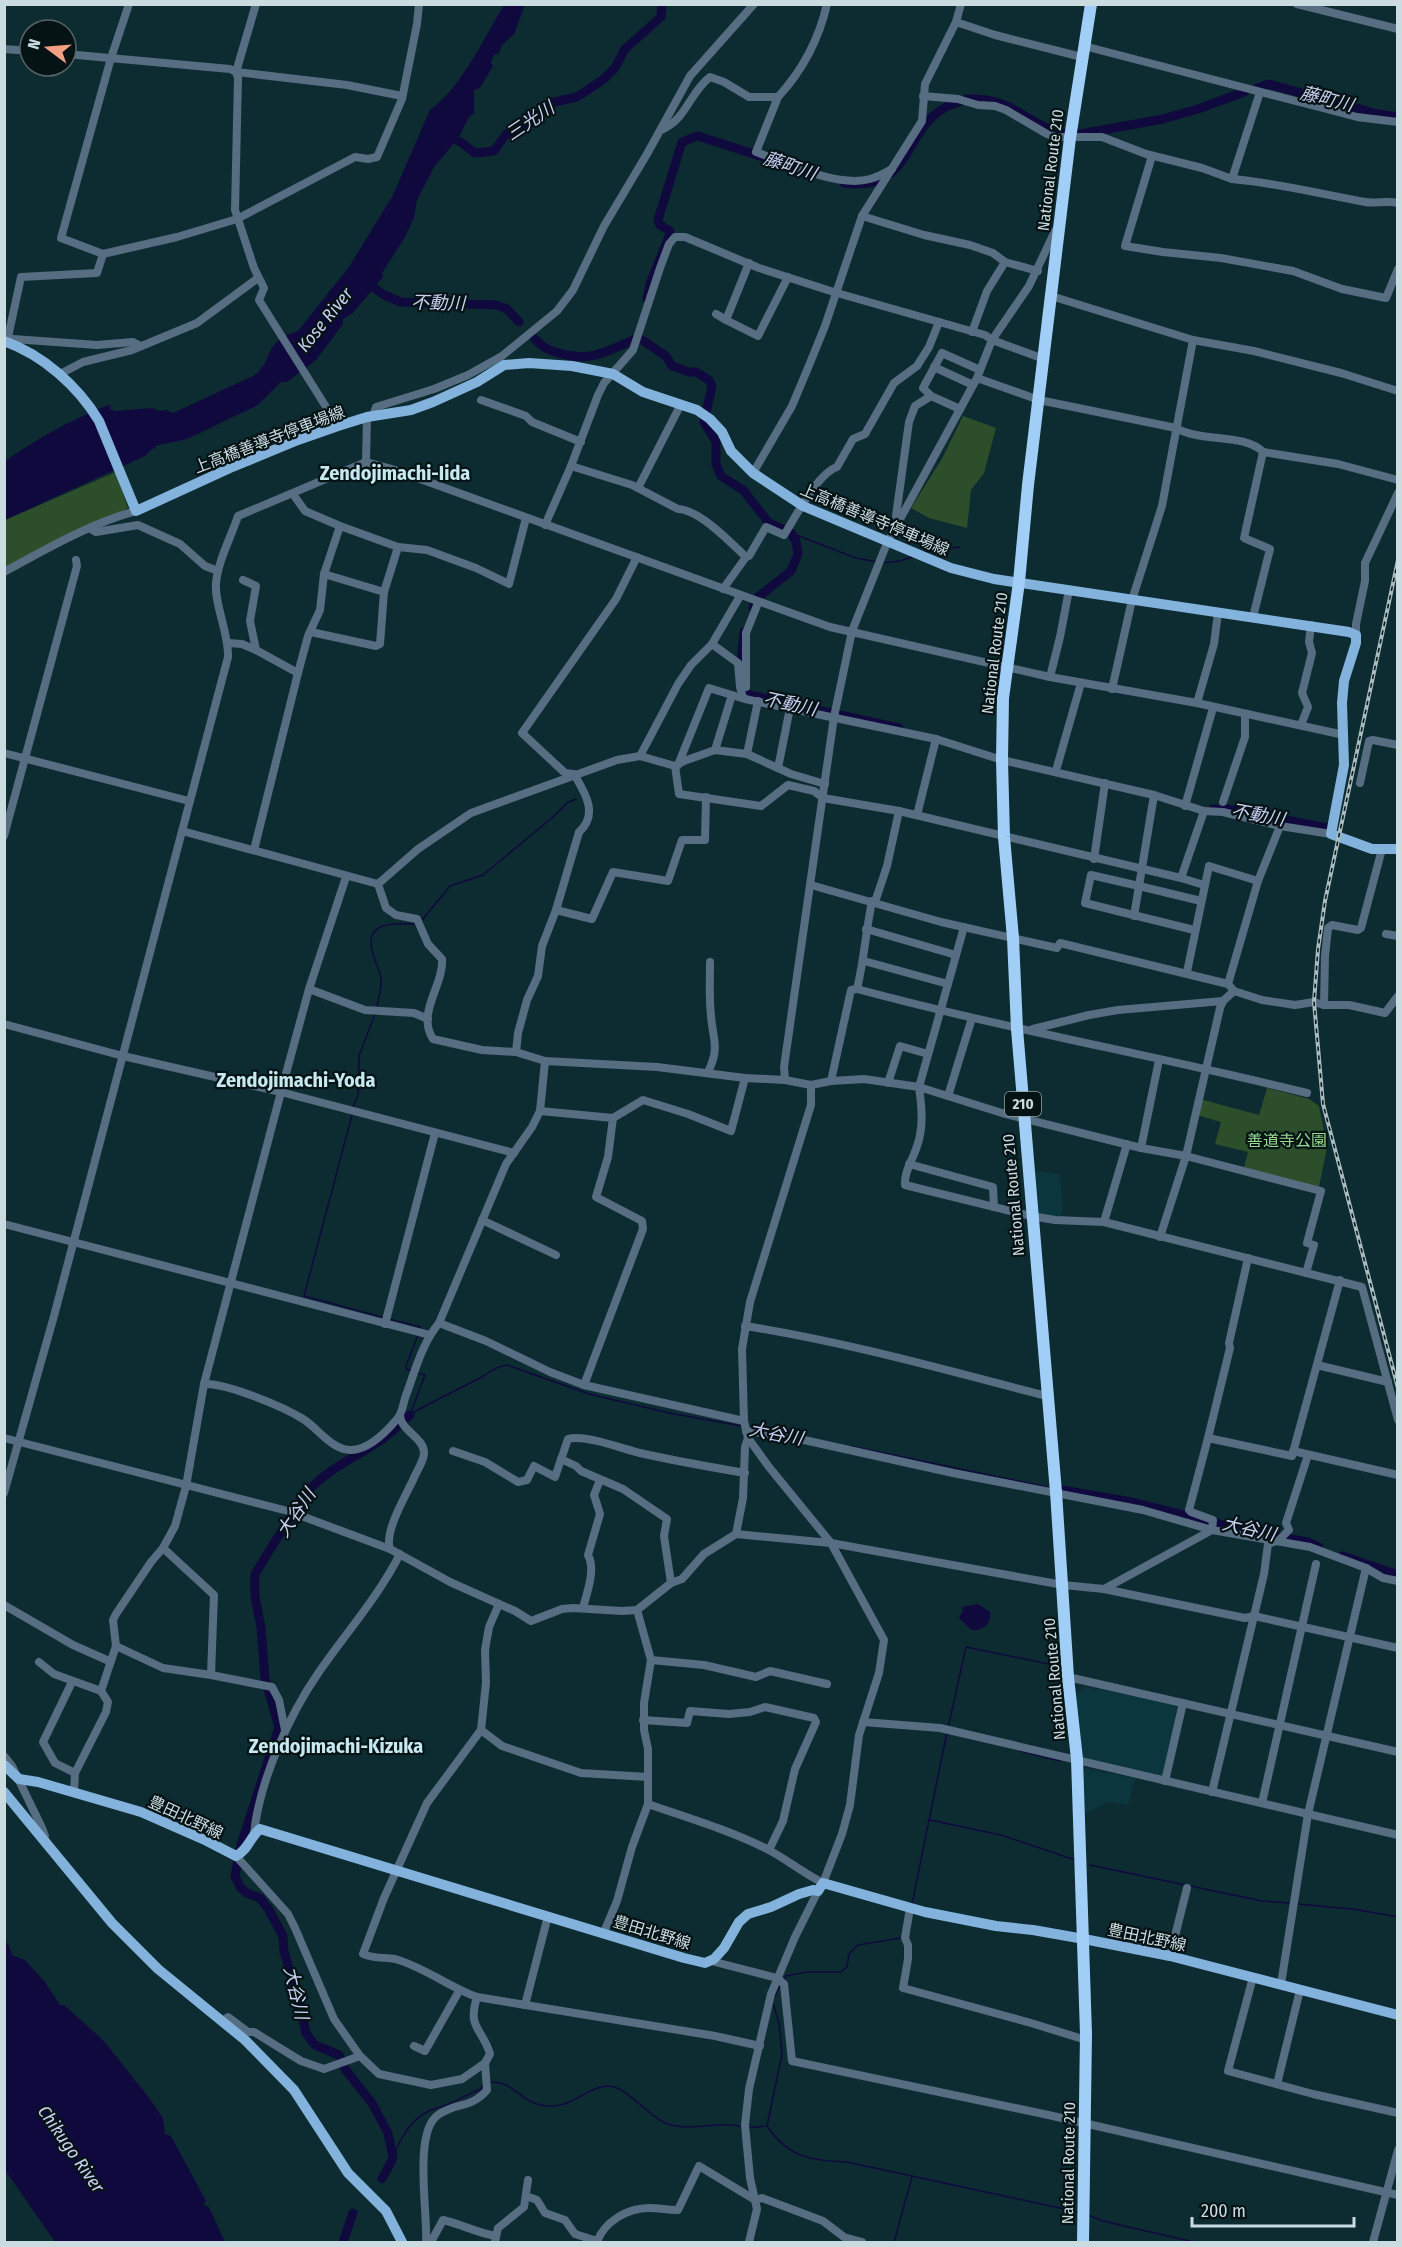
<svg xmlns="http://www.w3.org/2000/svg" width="1402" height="2247" font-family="'Fira Sans Condensed','Noto Sans JP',sans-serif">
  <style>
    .built { fill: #0b363e }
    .green { fill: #2c4e2a }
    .water { fill: #10093d }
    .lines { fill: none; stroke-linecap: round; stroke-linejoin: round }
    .stream { stroke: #10093d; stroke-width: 1.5 }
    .river { stroke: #10093d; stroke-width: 9 }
    .minor { stroke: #576d82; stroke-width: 8 }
    .major { stroke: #83b3dd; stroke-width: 10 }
    .highway { stroke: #a0cef6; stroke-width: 12 }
    .rail-casing { stroke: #a8bcc0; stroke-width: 4 }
    .rail { stroke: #061315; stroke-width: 1.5; stroke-dasharray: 4.5; stroke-linecap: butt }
    .labels { text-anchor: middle; stroke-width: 4.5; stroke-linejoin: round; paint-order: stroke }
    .shield { fill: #061315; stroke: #90a0a3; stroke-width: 1.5 }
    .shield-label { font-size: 15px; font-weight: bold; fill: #cbdce0 }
    .street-label { font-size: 16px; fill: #cbdce0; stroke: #061315 }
    .park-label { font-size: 16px; fill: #97db91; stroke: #061315 }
    .water-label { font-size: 18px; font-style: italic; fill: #cbd0f3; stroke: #061315 }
    .quarter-label { font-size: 20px; font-weight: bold; fill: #c6e8ef; stroke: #061315 }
  </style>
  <rect width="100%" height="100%" fill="#0d2c32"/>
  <g class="built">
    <polygon points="1032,1170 1060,1174 1063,1210 1060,1218 1037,1215"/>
    <polygon points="1085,1687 1180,1705 1164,1778 1080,1757 1075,1696"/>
    <polygon points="1080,1768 1135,1778 1128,1805 1107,1802 1083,1815"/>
  </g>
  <g class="green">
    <polygon points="963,416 996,428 984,473 971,490 967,528 929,518 911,508 943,457"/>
    <polygon points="116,472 128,508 5,576 5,520"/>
    <polygon points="1267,1088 1309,1099 1319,1106 1327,1147 1319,1187 1244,1168 1248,1152 1215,1144 1221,1122 1197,1115 1200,1099 1259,1115"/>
  </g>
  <g class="water">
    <path d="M504 5H525L514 34 502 45 499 53 494 55 491 63 493 66 480 88 474 90V113L469 117 459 137 434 167 417 200 414 217 405 237 382 273 383 277 352 314 343 319V324L316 360 287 382H281L258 405 187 439 155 446 156 448 152 449 145 456 5 520 4 462C36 439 71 420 106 406L111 405 110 409 115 411 153 408 158 411 167 410 173 413 255 375C276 357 261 343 298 331L349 267 393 195 430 110C461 88 484 38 504 5Z"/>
    <path d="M978 1604 990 1612C991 1624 984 1631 971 1630L959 1618 963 1611 962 1607Z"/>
    <polygon points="5,1942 9,1945 12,1955 25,1960 45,1982 60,2005 64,2005 103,2040 150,2099 163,2118 165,2134 171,2136 206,2201 203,2204 209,2207 225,2242 55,2242 5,2170"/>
  </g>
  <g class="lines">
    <g class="stream">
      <polyline points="791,533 856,558 877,562"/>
      <polyline points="925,552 960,547"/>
      <polyline points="882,563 900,561 912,557"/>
      <polyline points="422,920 450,886 483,875 553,817 567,803 576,799"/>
      <path d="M377 1006C379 997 382 987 381 978 379 968 374 960 372 950 365 920 396 924 415 924"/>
      <polyline points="353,1107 358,1096 359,1056 375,1014"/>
      <polyline points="352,1115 304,1296 385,1318"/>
      <polyline points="389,1319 420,1327 419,1330"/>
      <polyline points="413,1371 406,1369 406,1366 418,1335"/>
      <path d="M411 1414C433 1401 455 1391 478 1379 487 1374 496 1366 507 1365L589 1394 669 1413 742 1426"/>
      <polyline points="410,1415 425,1375 417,1373"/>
      <polyline points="750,1427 772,1431"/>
      <polyline points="850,1446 1047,1487"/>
      <polyline points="948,1728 966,1647 1053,1665"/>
      <polyline points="1020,1751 1060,1761"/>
      <polyline points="930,1820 1001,1835 1075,1860"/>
      <polyline points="1090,1865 1262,1901 1290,1903"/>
      <polyline points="912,1904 947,1732"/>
      <polyline points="1297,1904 1353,1909 1398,1917"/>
      <polyline points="784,1980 786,1976 807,1972 841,1972 847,1967 849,1954 858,1945 901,1938"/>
      <polyline points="774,1998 781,1984"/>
      <path d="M773 2003 779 2023 782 2054 767 2126C790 2159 811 2160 847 2162L1078 2212"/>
      <path d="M490 2082C514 2080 520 2104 547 2106 572 2108 587 2087 607 2086 626 2085 647 2115 665 2123 691 2133 720 2120 743 2127"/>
      <polyline points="747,2128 766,2126"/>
      <path d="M393 2158C399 2140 411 2119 429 2111 436 2107 444 2107 451 2103 462 2098 470 2093 481 2089L483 2084"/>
      <polyline points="1088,2215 1103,2221 1194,2242"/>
      <polyline points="894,2242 912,2177"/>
    </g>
    <g class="river">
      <polyline points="1257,88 1269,84 1378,114 1398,117"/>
      <polyline points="447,135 462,143 475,153 494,151 506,134 527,125 554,102 577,97 604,79 615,68 625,49 661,17 662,4"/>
      <polyline points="1075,135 1163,119 1198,109 1244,92"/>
      <path d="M844 183C918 193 900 121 956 103 960 102 964 99 968 99 1015 97 1028 127 1066 134"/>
      <polyline points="365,281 384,295 401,302 496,305 507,309 519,322"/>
      <polyline points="647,299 650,284 670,234 670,231 660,225 658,220 682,142 698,136 763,157"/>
      <path d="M535 339C542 347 548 350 559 353 589 363 609 351 635 339"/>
      <polyline points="642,340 666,356 672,366 689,372 696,372 709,380 712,386 704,422 716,442 716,464 721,476 743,490 769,523 791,533 796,541 798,554 791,571 757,598 753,608"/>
      <polyline points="744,632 741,665 745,694 899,728"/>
      <polyline points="1213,809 1227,809 1328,828"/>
      <polyline points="1062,1490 1132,1502 1248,1531 1308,1542 1319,1547"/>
      <polyline points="1343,1556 1398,1575"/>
      <path d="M382 2179 393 2158 388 2133 372 2103 345 2069 339 2055 315 2045 306 2033 299 2001 284 1952 283 1936 269 1910 260 1898 247 1893 240 1887 235 1876 241 1845 279 1727 265 1679 261 1627 255 1597V1574L304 1495C329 1467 356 1458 385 1437 394 1430 402 1422 410 1415"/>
      <polyline points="343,2242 353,2213"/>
    </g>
    <g class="minor">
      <polyline points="129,4 111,58 61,238 103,254 177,237 237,219 355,157 368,159 377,157 402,99 417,24 419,4"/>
      <polyline points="256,4 236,72 347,85 402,96"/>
      <polyline points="1297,4 1398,29"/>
      <polyline points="956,22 995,35 1082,57"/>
      <polyline points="1084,46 1319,107 1357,117 1398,122"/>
      <polyline points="4,49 30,51"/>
      <polyline points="66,54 230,69 236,72 238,78 235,210 254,268 264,288 259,300 338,426"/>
      <polyline points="923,96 958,99 978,105 995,106 1006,110 1047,134 1057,137 1102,137 1146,154 1202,168 1232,179 1260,92"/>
      <path d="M778 97 756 152C787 163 837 188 870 179 878 177 885 173 892 169"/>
      <path d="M663 129C687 118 690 92 710 77L724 82 749 97H778C802 71 819 39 827 4"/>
      <polyline points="1152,156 1125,246 1163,252 1221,258 1293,271 1342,289 1386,298 1398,269"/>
      <path d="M1232 179C1277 183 1321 194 1365 202 1377 204 1386 200 1398 203"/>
      <polyline points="862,216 924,235 970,245 993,253 1005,262 1038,271"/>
      <polyline points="749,263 726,320 758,336 788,277"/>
      <polyline points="1051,296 1193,340 1254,351 1341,373 1398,391"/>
      <polyline points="716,314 726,320"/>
      <polyline points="972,332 987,291 1005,262"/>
      <polyline points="7,342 21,277 97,273 103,254"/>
      <polyline points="7,342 13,339 97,345 133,342 141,346"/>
      <polyline points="934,367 973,385"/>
      <polyline points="60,374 83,362 132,350 197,323 258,278"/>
      <path d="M977 378 1039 400 1176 428C1202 443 1245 433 1263 452L1338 464 1398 480"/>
      <polyline points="481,400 526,416 532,422 581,442"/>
      <polyline points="960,409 931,396 923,388 942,353 980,370"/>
      <polyline points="373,416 376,407 434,389 468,375 502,356 557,311 573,290 604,226 647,154 690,76 754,4"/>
      <polyline points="366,462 367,417"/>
      <path d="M571 466 632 485 678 509C700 510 730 542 746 557L723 589"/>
      <polyline points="753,473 792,406 810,363 825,326 862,216 922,121 925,84 956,22 961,4"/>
      <polyline points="638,488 681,404"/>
      <polyline points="293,494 305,511 340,526 398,547 427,550 476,568 509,584 526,518"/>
      <polyline points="900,520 896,516 909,422 915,406 931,396"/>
      <polyline points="545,525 571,466 598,395 604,383 633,350 660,268 669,244 675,237 685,237 759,268 837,293 985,335 992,340 1044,359"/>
      <polyline points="91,529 96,532 138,525 180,544 205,566 218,571"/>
      <path d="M746 557 749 556 766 527 784 535C795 518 817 474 837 467L853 439 865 434 894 383 917 366 929 347 939 322"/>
      <path d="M4 572C44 550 93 522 136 511"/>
      <polyline points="324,574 384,592"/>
      <polyline points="243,580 256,586 250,621 256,650 298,673"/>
      <polyline points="1253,617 1270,549 1244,538 1263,452"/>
      <polyline points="311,632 376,646 380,644 384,592 398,547"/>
      <polyline points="1356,635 1356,624 1365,581 1365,563 1398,493"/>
      <polyline points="228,643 242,644 256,650"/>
      <polyline points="712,644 738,663 740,687 743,698"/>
      <polyline points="1050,677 1060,637 1069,590"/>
      <polyline points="746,687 746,633 758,603"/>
      <polyline points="1112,689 1132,600 1162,506 1193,340"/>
      <polyline points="1197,703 1214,644 1218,613"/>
      <polyline points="1301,725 1308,707 1302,693 1312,653 1309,642 1311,625"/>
      <polyline points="715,750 732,695"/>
      <polyline points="4,753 189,801"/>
      <polyline points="747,754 758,701"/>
      <polyline points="640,756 678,684 691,665 712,644 740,596"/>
      <polyline points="678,765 709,688 745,699 936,739 1002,760 1154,795 1204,811 1223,812 1280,826 1331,834"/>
      <polyline points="675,766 679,794 761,806 788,785 814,791 823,798 899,811 1181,878"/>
      <polyline points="1057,767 1081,683"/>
      <polyline points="778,768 790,708"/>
      <polyline points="1360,783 1369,741 1373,740 1398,745"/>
      <polyline points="1154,795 1139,886 1091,875 1085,903 1194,930"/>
      <polyline points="1223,802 1245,737 1245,715"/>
      <polyline points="1185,806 1213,708"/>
      <polyline points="1204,811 1181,878 1204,885"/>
      <polyline points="917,815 936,739"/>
      <polyline points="182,831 378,884"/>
      <polyline points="4,836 77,566 76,560"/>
      <polyline points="254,850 298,673 308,636 320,610 324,574 340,526"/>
      <polyline points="1094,859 1105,783"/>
      <path d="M378 884 386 908 396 915 417 919 428 944 442 959C444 985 416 1013 433 1039L482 1050 516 1052 545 1061 657 1067 745 1078 785 1080 811 1085 831 1081 864 1079 919 1087 1002 1113 1141 1148 1186 1156 1321 1191 1307 1243 1314 1245 1306 1273"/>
      <polyline points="378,884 418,849 471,813 617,760 640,756 675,766 684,761 715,750 747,754 791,774 825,784"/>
      <polyline points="811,885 941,922 1057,948 1060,943 1228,984 1234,991 1262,1000 1295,1005 1314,1002 1324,1005 1349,1005 1385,1013 1398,996"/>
      <path d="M872 901C866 930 864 960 857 989 1006 1029 1158 1056 1307 1093"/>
      <polyline points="875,902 887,866 899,811"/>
      <polyline points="556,910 592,919 613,872 668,881 682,840 705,840 706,797"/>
      <polyline points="1134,916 1139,886 1201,901"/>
      <path d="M964 927 919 1087C922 1108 924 1129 916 1149 912 1161 904 1172 905 1185L1031 1216 1055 1220 1104 1222 1362 1287 1398 1420"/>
      <polyline points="866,929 956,955"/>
      <polyline points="1386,934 1398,936"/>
      <polyline points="864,961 948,984"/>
      <polyline points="1187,972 1209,866 1258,881"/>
      <polyline points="1228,984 1258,881 1280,826"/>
      <polyline points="309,989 365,1010 414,1013 428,1019"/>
      <polyline points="1324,1005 1325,956 1328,928 1332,925 1358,930 1361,928 1382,849"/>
      <polyline points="4,1024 123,1056 281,1092 514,1153"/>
      <polyline points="1033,1029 1089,1015 1118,1010 1223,1001"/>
      <path d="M516 1052 518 1033 527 1000 538 976 542 946 556 910 579 832C599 814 585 793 574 774L565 773 522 733 616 599 637 557"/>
      <path d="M708 1072C720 1048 713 1040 711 1016 709 998 710 980 710 962"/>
      <polyline points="785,1080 784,1067 834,717 852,631 887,543 977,378 992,340 1029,286 1055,231"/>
      <polyline points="831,1081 851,990 857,989"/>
      <polyline points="888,1083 900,1046 928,1054"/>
      <polyline points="948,1096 972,1018"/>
      <polyline points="540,1111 613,1118 643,1100 688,1114 731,1131 745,1078"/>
      <polyline points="1141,1148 1159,1060"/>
      <polyline points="909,1164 993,1187 994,1207"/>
      <polyline points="482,1220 556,1255"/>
      <polyline points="1104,1222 1127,1144"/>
      <polyline points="4,1224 430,1335"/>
      <polyline points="1160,1237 1186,1156 1220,1008 1223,1001 1234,991"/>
      <polyline points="439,1323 486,1341 550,1372 584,1385 744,1421"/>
      <polyline points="385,1324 435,1133"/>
      <path d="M745 1326C847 1342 945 1370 1047 1396"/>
      <polyline points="1317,1365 1388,1382"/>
      <path d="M204 1384C227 1383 284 1407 303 1419 318 1428 332 1451 352 1450 369 1449 387 1431 397 1419 402 1414 403 1405 405 1398 415 1372 421 1345 439 1323L506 1164 532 1127 540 1111 545 1061"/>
      <polyline points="584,1385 643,1229 642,1221 596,1197 608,1157 613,1118"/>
      <polyline points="746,1431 795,1438 953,1473 1143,1510 1212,1530 1310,1547 1366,1568 1383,1578 1398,1581"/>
      <polyline points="4,1438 288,1511 390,1549 450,1582 515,1611 531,1621 562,1609 573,1608 622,1611 637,1610 671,1583 682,1579 704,1554 736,1534 831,1543 1063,1585 1104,1589 1245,1618 1254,1616 1398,1648"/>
      <polyline points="1208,1438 1230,1348 1229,1343 1248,1258"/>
      <path d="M453 1451 485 1462 518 1482 527 1480 534 1466 555 1477 568 1439C584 1434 623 1449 640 1453 675 1461 710 1467 745 1473"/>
      <polyline points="1293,1451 1398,1475"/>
      <polyline points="561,1459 576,1466 581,1471 623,1489 667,1519 664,1536 671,1583"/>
      <path d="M4 1493 54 1316 228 657C229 633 214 604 216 583 218 561 231 537 238 516L366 462 392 469 434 484 830 627 1050 677 1197 703 1344 735"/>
      <polyline points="1212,1530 1213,1520 1191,1512 1189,1510 1208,1438 1292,1456 1340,1280"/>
      <polyline points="736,1534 743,1498 745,1447 748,1438"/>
      <polyline points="163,1548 214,1595 211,1675"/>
      <path d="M390 1549C384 1532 405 1497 413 1480 416 1472 423 1463 424 1454 425 1438 402 1432 400 1416"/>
      <polyline points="1104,1589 1212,1530"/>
      <path d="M499 1604 489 1627 485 1650 486 1683 481 1730 427 1803 384 1898 363 1954C373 1959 385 1957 395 1959 424 1967 449 1987 477 1997L715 2036 760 2046"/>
      <polyline points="4,1605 73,1645 109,1661"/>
      <path d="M583 1608C587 1592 596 1570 588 1555L600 1514 594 1495 600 1480"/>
      <polyline points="116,1646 163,1668 211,1675 272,1687 279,1700 285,1730"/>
      <polyline points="651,1660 704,1665 756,1677 770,1671 827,1684"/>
      <polyline points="39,1662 54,1674 101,1691"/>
      <polyline points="1068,1677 1398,1752"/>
      <polyline points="72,1682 43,1742 55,1763 75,1773"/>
      <polyline points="643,1720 687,1723 690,1711 729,1714 750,1712 765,1707 814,1718 816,1722 795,1769 783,1821 769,1850"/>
      <polyline points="863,1722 940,1728 1398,1835"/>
      <polyline points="481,1730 502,1746 581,1773 648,1777"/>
      <polyline points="4,1756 12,1766 42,1828 45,1836 43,1840"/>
      <polyline points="1165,1781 1183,1703"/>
      <polyline points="74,1792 75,1773 106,1712 108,1702 101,1691 116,1646 113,1620 116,1614 151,1562 163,1548 175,1526 186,1486 204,1384 281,1092 309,989 346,877"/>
      <polyline points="1212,1792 1264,1574 1268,1544 1279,1540 1289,1530 1286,1523 1308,1455"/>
      <polyline points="1262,1803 1316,1564"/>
      <path d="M648 1804C688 1818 729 1830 767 1849 786 1859 803 1873 823 1883L842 1834 850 1805 859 1735 879 1673 884 1640 831 1543 769 1467 748 1438 744 1421 742 1349 750 1302 811 1105V1085"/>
      <path d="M254 1834C259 1782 289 1715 319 1672 346 1633 378 1597 400 1554"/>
      <path d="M236 1856 288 1914 295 1928 334 2019 360 2056 379 2074 431 2085 462 2079 485 2063 490 2054C482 2027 467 2029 477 1997"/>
      <polyline points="910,1908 905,1938 908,1945 908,1959 903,1988 1031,2023 1086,2040"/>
      <polyline points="604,1932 617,1901 632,1847 648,1804 648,1749 644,1730 644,1703 651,1660 637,1610"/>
      <polyline points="1170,1956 1187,1888"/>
      <polyline points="711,1961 777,1978 784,1984 792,2061 1053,2116 1398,2195"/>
      <polyline points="1253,1977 1228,2071 1313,2094 1398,2113"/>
      <polyline points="1281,1984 1308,1814 1366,1568"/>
      <polyline points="525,2005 548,1916"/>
      <polyline points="222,2021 228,2017 248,2032 254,2032 301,2061 324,2069 360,2056"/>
      <polyline points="414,2046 425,2051 459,1991"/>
      <polyline points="1277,2084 1300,1990"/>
      <polyline points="526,2196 537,2200 545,2213 565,2220 575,2234 597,2241"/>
      <path d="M426 2242C428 2214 413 2132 438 2115 456 2102 471 2109 487 2090L485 2063"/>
      <path d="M431 2242 443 2220C461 2224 477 2233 496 2236"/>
      <polyline points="495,2242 498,2228 524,2207 528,2180"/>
      <path d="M597 2242C604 2222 627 2208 649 2208 659 2208 668 2210 678 2210L699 2166 752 2198 756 2200 762 2198 823 2221 844 2237 862 2242"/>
      <polyline points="749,2242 757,2209 750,2178 745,2125 749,2089 771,1994 795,1937 818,1891"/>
      <polyline points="1373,2242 1398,2150"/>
    </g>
    <g class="major">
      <path d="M4 341C43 355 78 386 99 421L136 511 230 468 298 440 338 426 367 417 411 410 433 402 477 382 504 365 529 363 572 366 613 374 643 392 697 410 710 419 722 432 731 451 753 473 803 506 951 568 994 579 1349 632 1356 635V643L1344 681 1342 703 1344 765 1331 834 1372 849H1398"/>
      <path d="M4 1765 19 1779 38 1782 141 1812 207 1841 236 1856C248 1850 250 1837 260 1829L684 1958 705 1963 714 1959 724 1948 739 1922 748 1914 771 1907 799 1894 813 1890 818 1891 823 1883 925 1912 996 1926 1033 1930 1084 1939 1170 1956 1398 2015"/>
      <polyline points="4,1792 112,1923 158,1969 245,2040 294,2090 348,2173 386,2211 402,2242"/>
    </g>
    <polyline class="highway" points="1083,2242 1086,2034 1077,1759 1068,1677 1056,1492 1017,1029 1013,938 1004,837 1002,760 1003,698 1019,582 1028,485 1070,138 1091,4"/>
    <defs>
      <polyline id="rail" points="1398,560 1325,901 1318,949 1314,1002 1323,1104 1398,1388"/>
    </defs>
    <use href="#rail" class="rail-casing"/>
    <use href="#rail" class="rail"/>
  </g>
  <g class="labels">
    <rect class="shield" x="1005" y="1092" width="36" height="24" rx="4.5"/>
    <g class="shield-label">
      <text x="1023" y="1109">210</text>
    </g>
    <g class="street-label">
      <text transform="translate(1050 170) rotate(-83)" y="6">National Route 210</text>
      <text transform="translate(269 439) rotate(-21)" y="6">上高橋善導寺停車場線</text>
      <text transform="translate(875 519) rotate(23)" y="6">上高橋善導寺停車場線</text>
      <text transform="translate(994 653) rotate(-83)" y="6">National Route 210</text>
      <text transform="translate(1013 1195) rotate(-95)" y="6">National Route 210</text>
      <text transform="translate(1054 1679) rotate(-95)" y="6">National Route 210</text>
      <text transform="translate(186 1817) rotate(25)" y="6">豊田北野線</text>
      <text transform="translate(652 1932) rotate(17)" y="6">豊田北野線</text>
      <text transform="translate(1147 1937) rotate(12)" y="6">豊田北野線</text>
      <text transform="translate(1068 2163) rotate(-89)" y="6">National Route 210</text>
    </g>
    <g class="park-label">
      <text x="1287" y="1146">善道寺公園</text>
    </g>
    <g class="water-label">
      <text transform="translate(1327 99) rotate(14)" y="6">藤町川</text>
      <text transform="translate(530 121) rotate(-34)" y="6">三光川</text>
      <text transform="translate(790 166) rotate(18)" y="6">藤町川</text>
      <text transform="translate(438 303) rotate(1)" y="6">不動川</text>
      <text transform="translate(325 320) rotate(-51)" y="6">Kose River</text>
      <text transform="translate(790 704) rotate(12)" y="6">不動川</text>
      <text transform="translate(1258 815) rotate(10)" y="6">不動川</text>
      <text transform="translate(776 1434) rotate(11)" y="6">大谷川</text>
      <text transform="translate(296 1513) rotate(-56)" y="6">大谷川</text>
      <text transform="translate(1249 1529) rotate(13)" y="6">大谷川</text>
      <text transform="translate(296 1993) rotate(77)" y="6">大谷川</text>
      <text transform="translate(71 2149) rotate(55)" y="6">Chikugo River</text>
    </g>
    <g class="quarter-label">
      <text x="395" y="480">Zendojimachi-Iida</text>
      <text x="296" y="1087">Zendojimachi-Yoda</text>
      <text x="336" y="1753">Zendojimachi-Kizuka</text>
    </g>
  </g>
  <rect width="1402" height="2247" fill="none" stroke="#cbdce0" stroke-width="12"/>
  <g transform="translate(48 48) rotate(286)"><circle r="28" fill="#061315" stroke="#556366" stroke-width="1.5"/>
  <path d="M0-4.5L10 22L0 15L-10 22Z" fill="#f39f83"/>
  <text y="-9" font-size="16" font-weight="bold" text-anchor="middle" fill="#cbdce0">N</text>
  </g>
  <path d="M1192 2217v9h162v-9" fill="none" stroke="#cbdce0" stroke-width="3"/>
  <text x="1201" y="2217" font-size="18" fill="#cbdce0" stroke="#061315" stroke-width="4.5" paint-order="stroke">200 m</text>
</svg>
